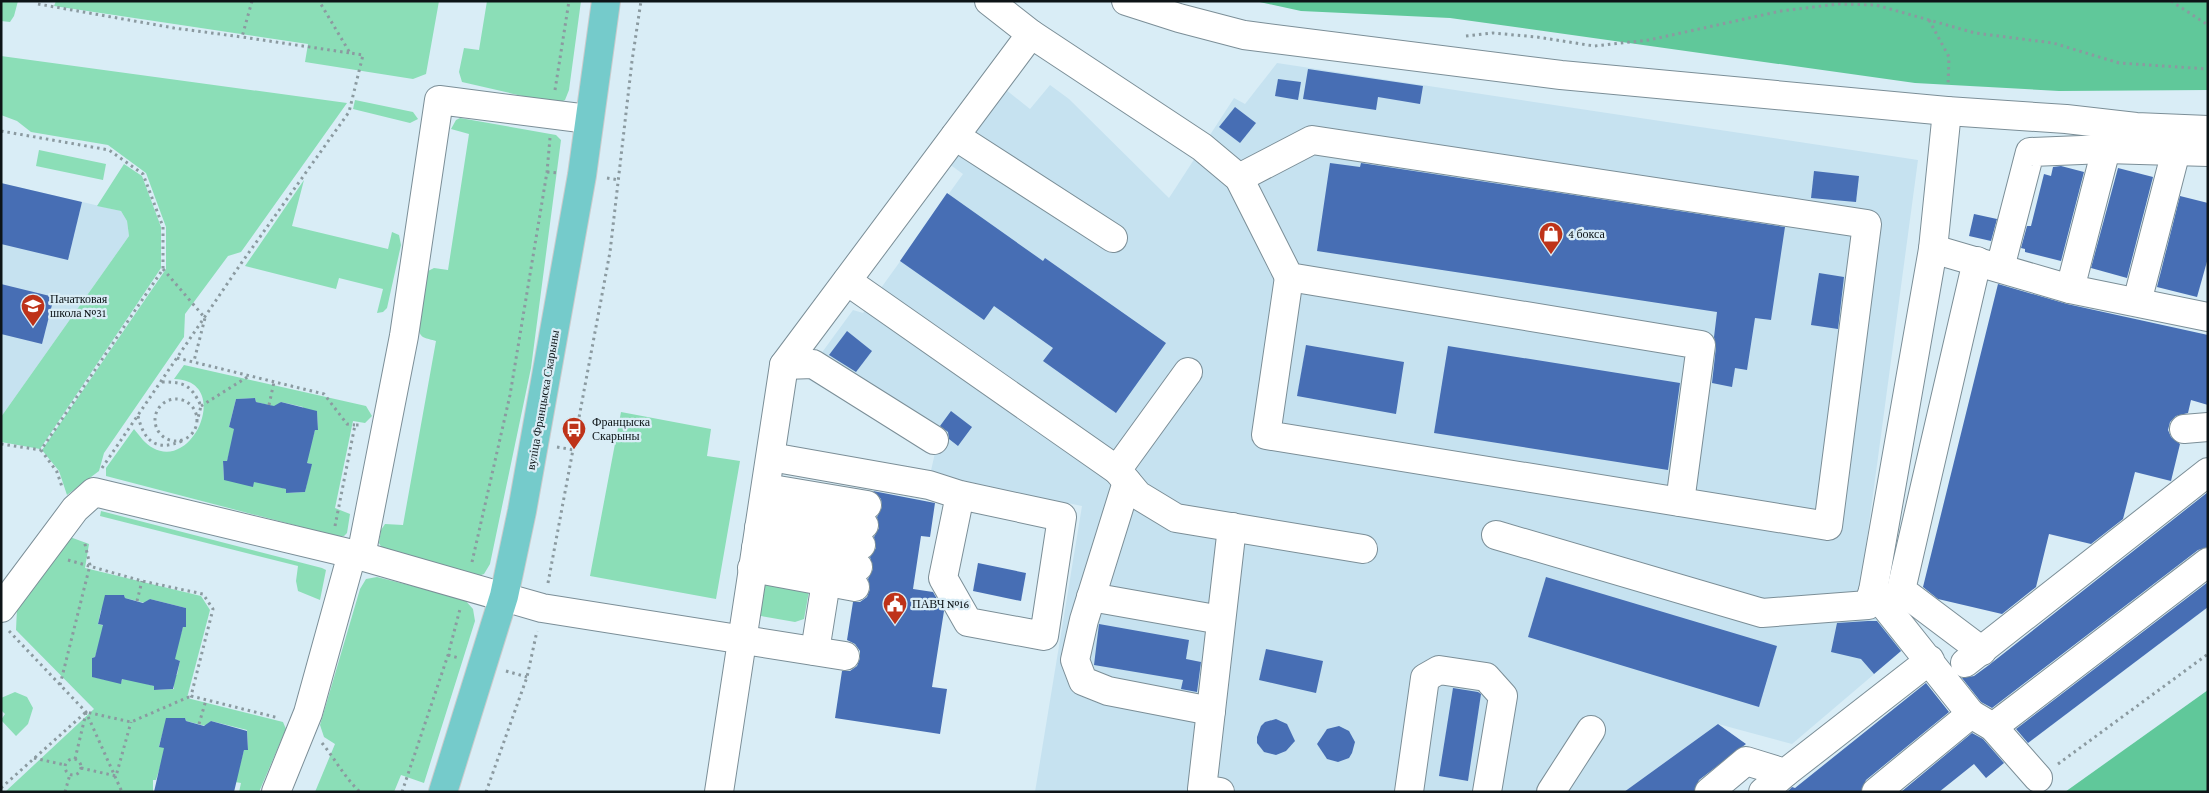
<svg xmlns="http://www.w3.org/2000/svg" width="2209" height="793" font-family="'Crimson Pro',serif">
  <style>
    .built { fill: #c6e2f0 }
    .green { fill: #8bdeb7; fill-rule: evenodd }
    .forest { fill: #60c89a }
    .building { fill: #476eb4 }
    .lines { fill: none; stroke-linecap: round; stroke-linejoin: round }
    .minor-casing { stroke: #7b8e97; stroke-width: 30 }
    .major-casing { stroke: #cacbcc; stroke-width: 30 }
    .path { stroke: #8b9aa0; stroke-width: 3; stroke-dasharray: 2.5 4; stroke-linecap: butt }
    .minor { stroke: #fff; stroke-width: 28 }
    .major { stroke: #75cbcb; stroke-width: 28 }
    .labels { text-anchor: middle; stroke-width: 4.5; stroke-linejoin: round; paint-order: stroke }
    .poi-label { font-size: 12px; fill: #0d1417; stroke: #d9edf6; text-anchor: start }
    .street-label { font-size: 12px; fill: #0d1417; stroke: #d9edf6 }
  </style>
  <rect width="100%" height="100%" fill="#d9edf6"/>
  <g class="built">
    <polygon points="1277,63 1918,160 1865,554 1858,594 1906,647 1792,744 1718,724 1624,792 1035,792 1082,506 930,475 935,453 804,377 853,310 863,313 963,174 945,161 1000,85 1030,109 1050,85 1069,99 1169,198 1234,98 1245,104"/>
    <polygon points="1,183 121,211 127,221 129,236 1,417"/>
  </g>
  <g class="green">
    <polygon points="1,1 18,1 14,16 10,22 1,21"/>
    <polygon points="56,1 439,1 426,74 413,79 305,62 308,44 54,6"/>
    <polygon points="487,1 581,1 569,90 565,100 557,104 462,82 459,72 464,48 479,50"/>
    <polygon points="1,56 347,103 241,252 228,256 185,314 184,337 104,453 99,471 67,495 59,471 42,450 166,269 166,227 146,173 108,145 31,132 17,121 1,115"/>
    <polygon points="355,100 413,112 418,119 410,123 353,109"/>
    <path d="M460 118 556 135 561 140 531 368 490 564 484 574 478 576 383 550 379 543 381 530 385 524 403 525 436 341C427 338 419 339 419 328L428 271 434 268 448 270 469 134 451 129 456 120Z"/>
    <polygon points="39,150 106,164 103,180 36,166"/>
    <polygon points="124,164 142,176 161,227 161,268 40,449 1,442 1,417 129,236 127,221 121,211 97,206"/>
    <polygon points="304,180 292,226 388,249 392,232 399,235 401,245 387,308 383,312 377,313 383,289 339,278 336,289 245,266"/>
    <path d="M184 365 366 406 372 416 365 423 353 421 335 508 350 514 347 533 344 536H336L106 476V468L134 429C139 435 146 445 153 448 194 471 232 380 174 379ZM255 398 256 402 276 407 281 402 303 407 304 412 317 411 318 430H315L305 462 311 464 305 492 286 493V489L255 480H224L223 461H227L236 429 229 427 236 399Z"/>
    <polygon points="621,412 711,429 707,456 740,461 716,599 590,576"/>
    <polygon points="101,511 322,568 326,570 320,600 298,591 296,581 298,566 100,516"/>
    <path d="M70 537 89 544 85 568 201 596 210 610 187 698 283 722 286 729 259 792H239L241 783 235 782 244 750 248 749 247 730 211 721 206 726 186 721 185 718H166V732H163L159 746 166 748 156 780H153V792H5L94 709 16 630 17 608ZM105 595H124L125 598 145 603 150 599 186 608V627H183L173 659 180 661 177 675H173L174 689 155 690 154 686 123 677 121 683 93 677 92 658 95 657 105 626 98 624 101 610 105 609Z"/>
    <polygon points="377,577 464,599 473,609 475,621 424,783 401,775 394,792 315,792 335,744 324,737 320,725 360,589 366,579"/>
    <polygon points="758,582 809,591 804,619 795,622 761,616 755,606"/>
    <polygon points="15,692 27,697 33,708 28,724 16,736 1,720 5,714 1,710 1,698"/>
  </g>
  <g class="forest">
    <polygon points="1255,1 2208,1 2208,90 2059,91 1915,83 1450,18 1301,11"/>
    <polygon points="2208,690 2208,792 2065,792"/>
  </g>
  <g class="building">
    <polygon points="1308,69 1423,86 1420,104 1378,97 1376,110 1303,99"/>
    <polygon points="1278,79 1301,82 1298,100 1275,96"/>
    <polygon points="1235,107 1256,123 1240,143 1219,127"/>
    <polygon points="1330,163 1360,167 1361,163 1785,227 1771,320 1755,318 1747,370 1735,368 1732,387 1712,383 1716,347 1714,337 1717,312 1317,251"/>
    <polygon points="2061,166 2084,172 2061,261 2025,252 2025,249 2021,248 2027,226 2031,226 2044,174 2051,176 2053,167"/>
    <polygon points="2118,168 2153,177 2127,278 2091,268"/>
    <polygon points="1814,171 1859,176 1856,202 1811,198"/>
    <polygon points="1,183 82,202 68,260 1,244"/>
    <polygon points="947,193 1043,261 1045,258 1166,343 1116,413 1043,361 1053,348 994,306 984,320 900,261"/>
    <polygon points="2180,196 2208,203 2208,258 2197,297 2157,287"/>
    <polygon points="1974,214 1997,219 1991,241 1969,236"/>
    <polygon points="1819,273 1844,277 1838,329 1811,325"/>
    <polygon points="1,284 54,297 42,344 1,334"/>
    <polygon points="1998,284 2067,304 2208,335 2208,405 2191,400 2188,413 2176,416 2170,422 2168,430 2171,437 2180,444 2171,481 2135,472 2123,519 2091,544 2049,534 2036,587 2002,614 1938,599 1923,587"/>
    <polygon points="847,331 872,351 856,372 829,355"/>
    <polygon points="1306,345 1404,362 1396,414 1297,396"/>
    <polygon points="1448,346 1680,383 1668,470 1434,433"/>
    <polygon points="255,398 256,402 274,406 281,402 317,411 318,430 315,430 307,463 312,464 305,492 286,493 286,489 254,482 253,487 224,480 223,461 227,461 234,429 229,427 236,399"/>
    <polygon points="951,411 972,427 958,446 949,439 948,432 940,426"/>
    <polygon points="873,491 935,503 930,537 921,536 913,589 933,592 944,611 932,687 947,689 940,734 835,718 842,671 850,671 857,666 860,658 860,651 855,644 847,640 853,602 860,602 867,597 870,589 868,579 873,569 870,557 876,548 874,537 879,528 877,517 882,507 881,499"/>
    <polygon points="2208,492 2208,547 2198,550 1992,708 1981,702 1962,678 1974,676 1989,665"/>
    <polygon points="978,563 1026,573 1021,601 973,591"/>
    <polygon points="1546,577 1777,646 1759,707 1528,637"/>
    <polygon points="2208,582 2208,607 2028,743 2016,729"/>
    <polygon points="105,595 124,595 125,598 143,603 150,599 186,608 186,627 183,627 175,659 180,661 173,689 154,690 154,686 122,679 121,684 92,677 92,658 95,657 103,625 98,624"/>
    <polygon points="1868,621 1877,621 1901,651 1874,674 1861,659 1831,652 1837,623"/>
    <polygon points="1099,624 1189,640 1186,659 1201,662 1197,692 1181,689 1183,680 1094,665"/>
    <polygon points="1266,649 1323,661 1316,693 1259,680"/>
    <polygon points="1926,683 1949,712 1866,780 1861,792 1787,792 1792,787 1795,788"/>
    <polygon points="1453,688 1478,692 1481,694 1468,781 1439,776"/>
    <polygon points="166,718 185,718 186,721 204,726 211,721 247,731 248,750 244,750 234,792 154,792 164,748 159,747"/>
    <polygon points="1276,719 1287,724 1295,741 1286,751 1276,755 1264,752 1257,743 1257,737 1261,726 1265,722"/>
    <polygon points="1718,724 1746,744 1699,780 1694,792 1624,792"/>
    <polygon points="1339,726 1349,731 1355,742 1352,753 1349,758 1338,762 1327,759 1317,744 1327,729"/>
    <polygon points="1972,733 1983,739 2004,763 1986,778 1974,764 1939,792 1901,792"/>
  </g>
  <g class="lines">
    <defs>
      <g id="minor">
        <polyline points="989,1 1031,34 1202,147 1239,178 1289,277 1701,345 1680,502"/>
        <polyline points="1126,1 1179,18 1244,35 1561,75 1947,111 2066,119 2136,127 2208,130"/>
        <polyline points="955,136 1113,238"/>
        <polyline points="1239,178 1312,140 1867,224 1828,526 1266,435 1289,277"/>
        <polyline points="1933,249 2070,289 2208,317"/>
        <polyline points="1977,261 1901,590 1982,651"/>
        <polyline points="2000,268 2030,152 2106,149 2208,152"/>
        <polyline points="847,281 1117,470 1188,372"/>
        <polyline points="2070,289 2106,149"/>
        <polyline points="2137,302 2176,151"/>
        <polyline points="784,365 813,364 934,440"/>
        <polyline points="2184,429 2208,427"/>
        <polyline points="771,457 929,485 960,495 1062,517 1044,636 968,622 943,578 960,495"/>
        <polyline points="1118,471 1138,495 1176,518 1363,549"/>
        <polyline points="1127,482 1084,620 1075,660 1083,681 1108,691 1211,711"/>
        <polyline points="766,488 867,505"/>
        <polyline points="784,513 864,525"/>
        <polyline points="759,528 861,545"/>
        <polyline points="1496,535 1762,613 1868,605 1873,591 1933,249 1947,111"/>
        <polyline points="756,548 858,567"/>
        <polyline points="361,556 404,336 439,100 588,119"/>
        <polyline points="752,568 855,587"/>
        <polyline points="1873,591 1971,714 1993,727 2038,778"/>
        <polyline points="1091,597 1221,620"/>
        <polyline points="1,608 75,509 94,492 361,556 542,608 845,656"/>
        <polyline points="815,651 826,582"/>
        <polyline points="1965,663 2208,472"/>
        <polyline points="1993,727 2208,562"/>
        <polyline points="276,792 308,713 352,554"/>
        <polyline points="719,792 784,365 1031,34"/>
        <polyline points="1220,792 1202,789 1232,527"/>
        <polyline points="1409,792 1425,678 1439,670 1486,677 1503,696 1487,792"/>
        <polyline points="1551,792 1591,730"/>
        <polyline points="1709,792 1746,761 1785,773 1930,660"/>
        <polyline points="1763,792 1785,773"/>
        <polyline points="1876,792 1971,714"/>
      </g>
      <polyline id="major" points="443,792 504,596 522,511 582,175 606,1"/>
    </defs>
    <use href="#minor" class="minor-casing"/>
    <use href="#major" class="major-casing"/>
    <g class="path">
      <polyline points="252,1 242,37 350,53"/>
      <polyline points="2171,1 2208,25"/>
      <polyline points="38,4 174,28 242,37"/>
      <polyline points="1929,20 1949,57 1948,86"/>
      <polyline points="1466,36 1493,33 1537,37 1594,46 1649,40 1781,11 1838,4 1876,5 1975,33 2053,43 2119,63 2208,69"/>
      <polyline points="555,90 569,1"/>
      <polyline points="1,131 109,150 143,174 163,227 163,269 41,450 57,472 62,487"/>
      <polyline points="547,172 559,173"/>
      <polyline points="607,178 619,180"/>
      <polyline points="163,269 205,318 194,361"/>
      <polyline points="177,358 324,394 347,424 355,425"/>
      <path d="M162 382C185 382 191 385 201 406L198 418"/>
      <circle cx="176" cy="420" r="21"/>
      <polyline points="269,405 274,382"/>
      <polyline points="201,406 249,376"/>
      <path d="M138 416C144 441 156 452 182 441"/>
      <polyline points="1,444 41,450"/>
      <polyline points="557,447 574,450"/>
      <polyline points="102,468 240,265 349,112 363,55 350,53 319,1"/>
      <polyline points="335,526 355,425 361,425"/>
      <polyline points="68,560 142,581 203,594 213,609 191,696 279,718"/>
      <polyline points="472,562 510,395 547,172 550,138"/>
      <polyline points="548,583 610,252 632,61 641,1"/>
      <polyline points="137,601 142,581"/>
      <polyline points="9,631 86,712 122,792"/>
      <polyline points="448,655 459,658"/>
      <polyline points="506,671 527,677"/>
      <polyline points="60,685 90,565 84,540"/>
      <polyline points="199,724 206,700"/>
      <path d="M322 743C335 759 345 778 360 792"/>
      <polyline points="34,758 65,765"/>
      <polyline points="75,759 86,713"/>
      <circle cx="73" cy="767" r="8"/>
      <polyline points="2058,764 2208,654"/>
      <polyline points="81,768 116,776 131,722"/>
      <polyline points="1,788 86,712 131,722 191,696"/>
      <polyline points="65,792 70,774"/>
      <polyline points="402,792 448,655 460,609"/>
      <polyline points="486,792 527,677 537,631"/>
    </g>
    <use href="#minor" class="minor"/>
    <use href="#major" class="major"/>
  </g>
  <defs>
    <symbol id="shop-pin" viewBox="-11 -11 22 30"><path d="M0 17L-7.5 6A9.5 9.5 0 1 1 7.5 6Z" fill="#be3319" stroke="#d9edf6"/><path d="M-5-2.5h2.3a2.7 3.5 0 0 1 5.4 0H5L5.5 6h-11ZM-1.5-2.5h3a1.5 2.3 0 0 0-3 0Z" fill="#fff"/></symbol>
    <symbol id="school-pin" viewBox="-11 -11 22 30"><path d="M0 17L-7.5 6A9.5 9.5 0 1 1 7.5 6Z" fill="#be3319" stroke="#d9edf6"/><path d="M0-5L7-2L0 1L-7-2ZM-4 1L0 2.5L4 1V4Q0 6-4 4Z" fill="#fff"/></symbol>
    <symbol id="bus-pin" viewBox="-11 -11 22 30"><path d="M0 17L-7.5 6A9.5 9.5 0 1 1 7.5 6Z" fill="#be3319" stroke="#d9edf6"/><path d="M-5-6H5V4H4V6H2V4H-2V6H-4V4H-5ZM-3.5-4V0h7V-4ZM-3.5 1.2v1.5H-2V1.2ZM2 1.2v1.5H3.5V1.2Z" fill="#fff"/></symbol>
    <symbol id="civic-pin" viewBox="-11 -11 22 30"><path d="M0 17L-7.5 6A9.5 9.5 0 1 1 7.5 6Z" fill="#be3319" stroke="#d9edf6"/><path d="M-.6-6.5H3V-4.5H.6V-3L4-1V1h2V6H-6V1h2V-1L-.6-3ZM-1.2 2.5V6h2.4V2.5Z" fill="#fff"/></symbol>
  </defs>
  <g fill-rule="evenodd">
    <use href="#shop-pin" x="1537" y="220" width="28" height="38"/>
    <use href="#school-pin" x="19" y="292" width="28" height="38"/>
    <use href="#bus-pin" x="560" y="415" width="28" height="38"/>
    <use href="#civic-pin" x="881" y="590" width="28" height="38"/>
  </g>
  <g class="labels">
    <g class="poi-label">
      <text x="1568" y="238">4 бокса</text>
      <text x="50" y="303">Пачатковая<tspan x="50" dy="14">школа №31</tspan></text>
      <text x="592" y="426">Францыска<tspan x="592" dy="14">Скарыны</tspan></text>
      <text x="912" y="608">ПАВЧ №16</text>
    </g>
    <g class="street-label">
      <text transform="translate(543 400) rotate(-80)" y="4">вуліца Францыска Скарыны</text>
    </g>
  </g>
  <rect width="2209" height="793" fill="none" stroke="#0d1417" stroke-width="5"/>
</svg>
